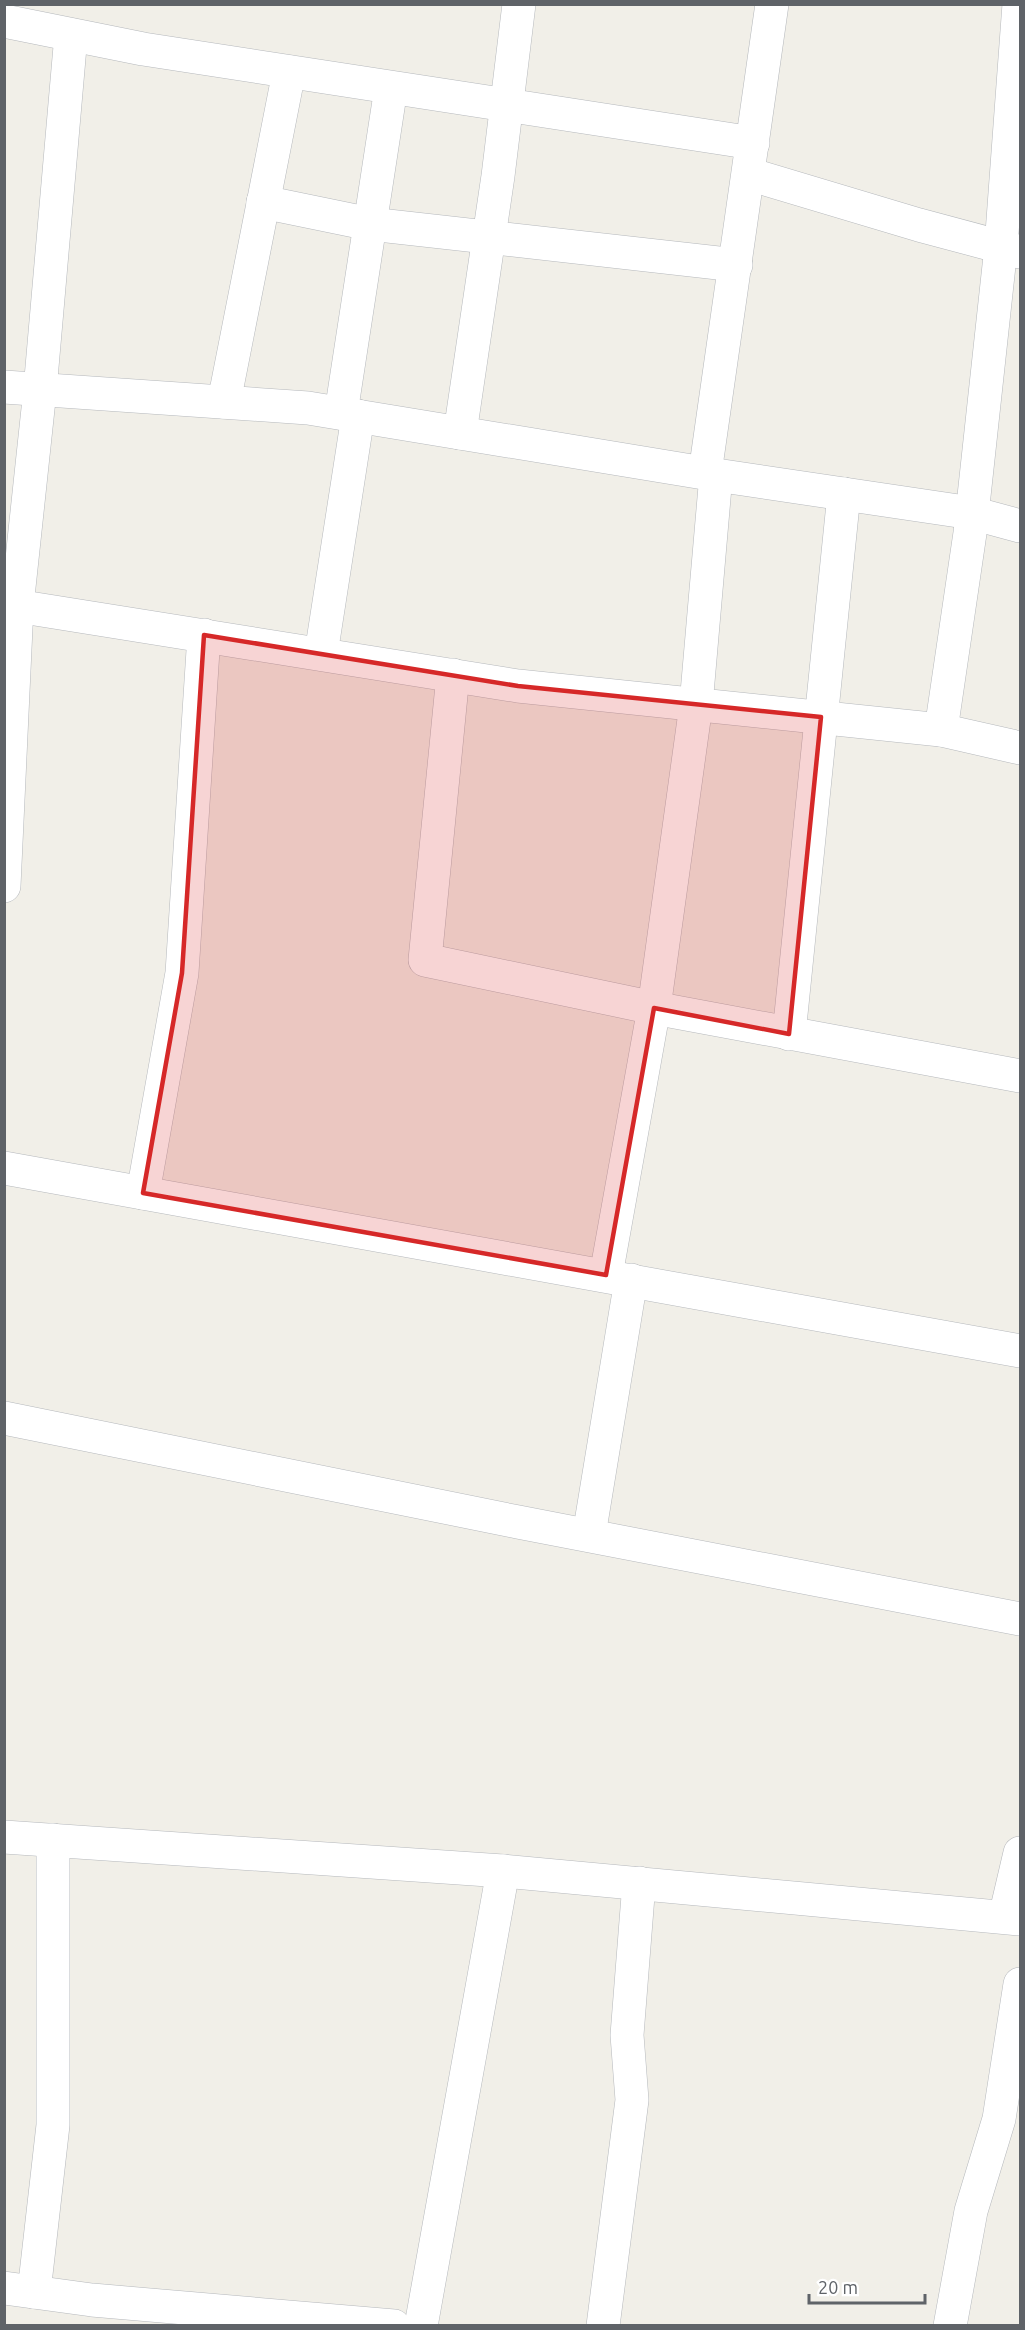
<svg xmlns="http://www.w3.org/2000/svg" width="1025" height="2330" font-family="Ubuntu,sans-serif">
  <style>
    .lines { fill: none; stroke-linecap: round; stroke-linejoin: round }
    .minor-casing { stroke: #b5b8bc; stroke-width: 34 }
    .minor { stroke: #fff; stroke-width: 33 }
    .marked { fill: #d62828; fill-opacity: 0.2; stroke: #d62828; stroke-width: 4.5; stroke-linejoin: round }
  </style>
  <rect width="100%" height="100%" fill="#f1efe8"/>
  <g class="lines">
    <defs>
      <g id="minor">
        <polyline points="4,21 143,49 753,143"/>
        <polyline points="749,174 919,225 1020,252"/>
        <polyline points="263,202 370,224 736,265"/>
        <polyline points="4,387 308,408 716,475 972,513 1020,526"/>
        <polyline points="224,402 289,72"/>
        <polyline points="341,413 391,88"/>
        <polyline points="460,433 498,176 519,4"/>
        <polyline points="705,473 772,4"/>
        <polyline points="4,604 518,686 941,730 1020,748"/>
        <polyline points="321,654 358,416"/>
        <polyline points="453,675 425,960 654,1008 1020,1076"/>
        <polyline points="941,730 970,533 1001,247 1019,4"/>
        <polyline points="4,886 17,606 40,390 71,35"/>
        <polyline points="789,1034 844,494"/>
        <polyline points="4,1168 1020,1351"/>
        <polyline points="143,1193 182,973 204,635"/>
        <polyline points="606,1275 654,1008 696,705 716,475"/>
        <polyline points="4,1418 518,1522 1020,1619"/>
        <polyline points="589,1535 631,1280"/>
        <polyline points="4,1837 503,1871 1020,1919"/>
        <polyline points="1005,1917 1020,1853"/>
        <polyline points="4,2288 92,2300 394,2326"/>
        <polyline points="34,2292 53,2125 53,1840"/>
        <polyline points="421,2326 503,1871"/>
        <polyline points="603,2326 632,2100 627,2035 639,1883"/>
        <polyline points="950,2326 971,2211 999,2119 1020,1984"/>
      </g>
    </defs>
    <use href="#minor" class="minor-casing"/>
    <use href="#minor" class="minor"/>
  </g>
  <path class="marked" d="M204 635 518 686 821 717 789 1034 654 1008 606 1275 143 1193 182 973Z"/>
  <rect width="1025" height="2330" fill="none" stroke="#5f6368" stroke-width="12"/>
  <path d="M809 2294v9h116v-9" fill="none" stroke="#5f6368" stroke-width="3"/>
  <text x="818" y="2294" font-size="18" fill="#5f6368" stroke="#ffffff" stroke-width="4.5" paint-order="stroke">20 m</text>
</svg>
